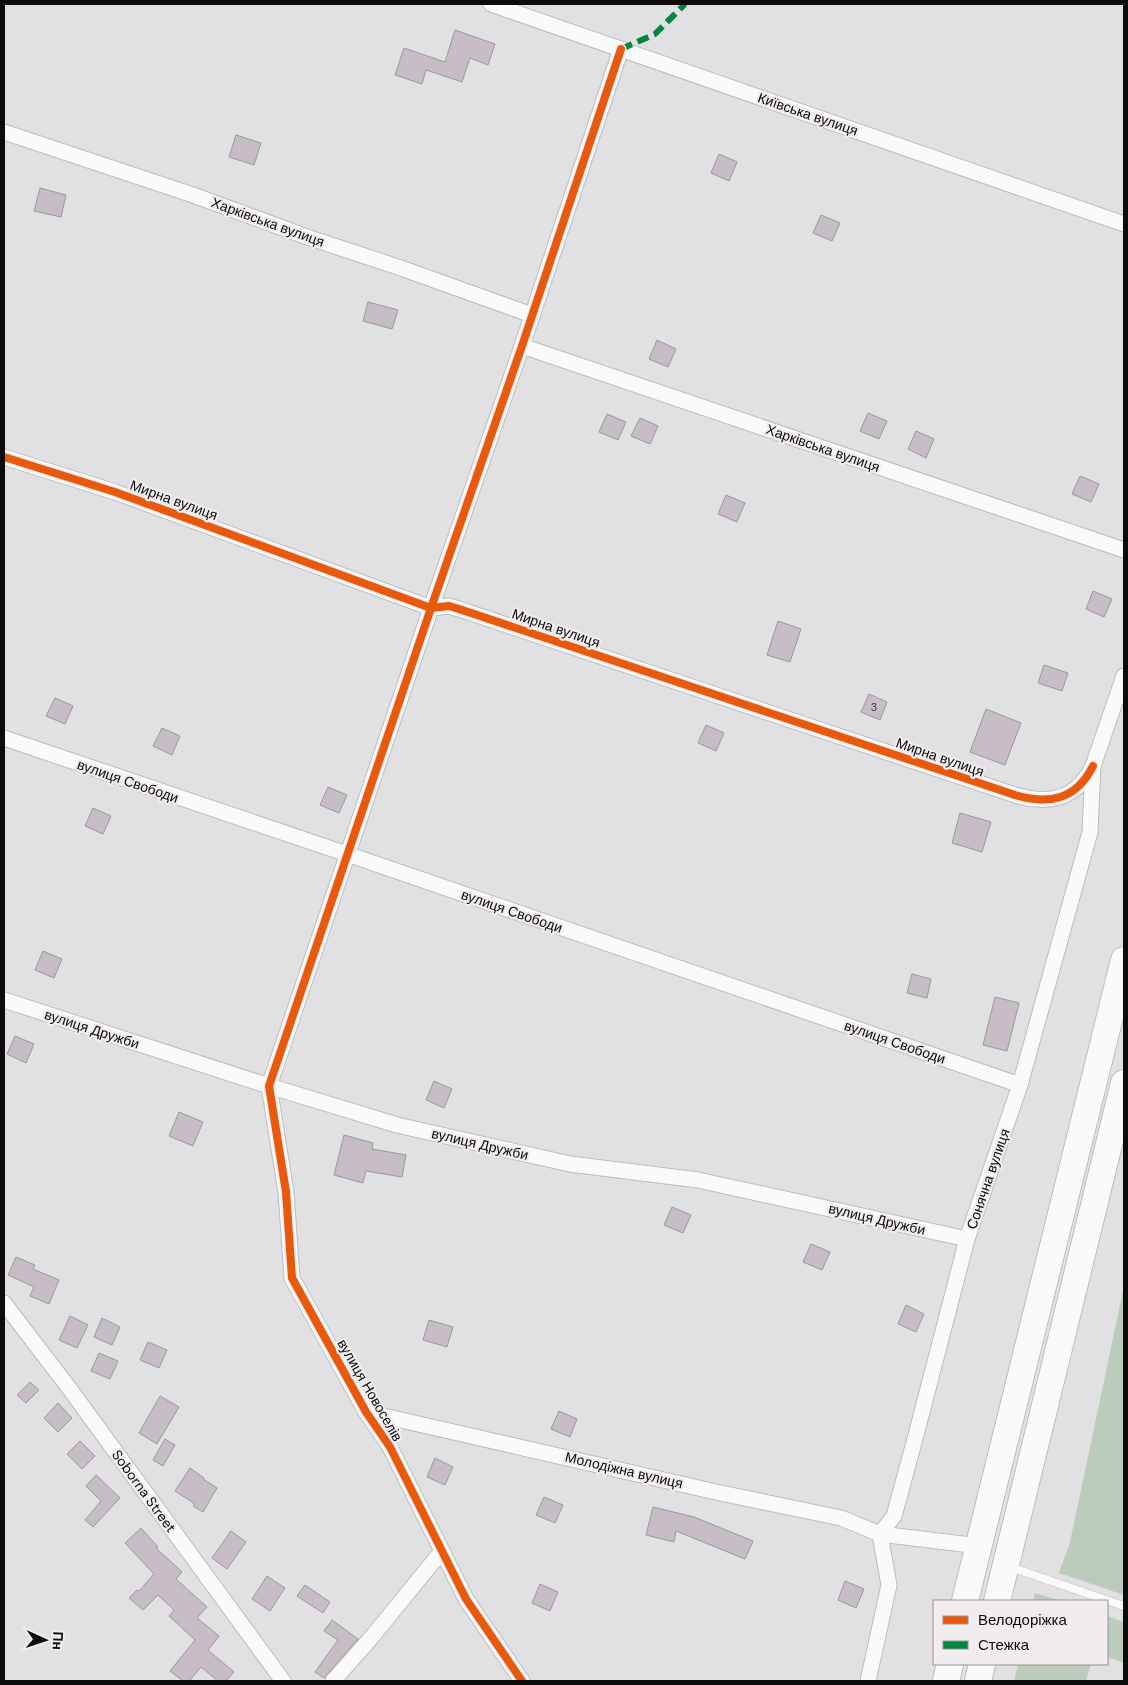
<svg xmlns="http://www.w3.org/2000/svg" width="1128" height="1685" font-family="'DM Sans',sans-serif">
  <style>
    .forest { fill: #bbccbc }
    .building { fill: #c6bec4; stroke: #9a999a }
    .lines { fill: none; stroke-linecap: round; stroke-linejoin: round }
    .lane-casing { stroke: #bebdbe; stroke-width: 9 }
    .street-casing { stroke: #bebdbe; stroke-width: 17 }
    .highway-casing { stroke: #bebdbe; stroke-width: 28 }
    .lane { stroke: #fafafb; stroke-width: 8 }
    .street { stroke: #fafafb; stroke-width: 15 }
    .highway { stroke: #fafafb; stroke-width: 26 }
    .quiet { stroke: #00873e; stroke-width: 6; stroke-dasharray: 12 6; stroke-linecap: butt }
    .cycleway-casing { stroke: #f0ecf0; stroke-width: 11 }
    .cycleway { stroke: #e8590c; stroke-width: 8 }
    .labels { text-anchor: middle; stroke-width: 4.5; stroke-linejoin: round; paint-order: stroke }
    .number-label { font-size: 11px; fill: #3b383b }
    .street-label { font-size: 14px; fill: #0d0b0d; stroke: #f0ecf0 }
  </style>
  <rect width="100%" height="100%" fill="#e1e0e2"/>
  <g class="forest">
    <polygon points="1124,1286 1124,1595 1059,1573 1070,1542"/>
    <polygon points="1035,1593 1062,1601 1033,1601"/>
    <polygon points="1107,1616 1124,1622 1124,1663 1107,1657"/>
    <polygon points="1018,1664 1091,1664 1086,1681 1014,1681"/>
  </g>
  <g class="building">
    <polygon points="455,30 495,44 488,65 470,58 462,82 426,70 422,84 395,75 404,48 445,62"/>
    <polygon points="236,135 261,143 254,165 229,157"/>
    <polygon points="719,154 737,162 729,181 711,173"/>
    <polygon points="40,188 66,195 61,217 34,211"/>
    <polygon points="821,215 840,223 832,241 813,233"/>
    <polygon points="368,302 398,310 392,329 363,321"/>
    <polygon points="657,340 676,349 668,367 649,359"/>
    <polygon points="868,413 887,421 879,439 860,431"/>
    <polygon points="607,414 626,422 618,440 599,432"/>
    <polygon points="640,418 658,426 650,444 631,436"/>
    <polygon points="916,431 934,439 926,458 908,449"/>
    <polygon points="1080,476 1099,484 1091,502 1072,494"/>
    <polygon points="726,495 745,503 737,522 718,514"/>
    <polygon points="1093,591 1112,599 1104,617 1086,609"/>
    <polygon points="778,621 801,629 790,662 767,655"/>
    <polygon points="1044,665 1068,673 1062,691 1038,683"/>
    <polygon points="869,694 887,702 880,720 861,712"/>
    <polygon points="55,698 73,706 65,724 46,716"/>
    <polygon points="986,709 1021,723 1005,765 970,752"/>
    <polygon points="706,725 724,733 716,751 698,743"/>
    <polygon points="162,728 180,736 172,755 153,746"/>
    <polygon points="328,787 347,795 339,813 320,805"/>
    <polygon points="93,808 111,816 103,834 85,826"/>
    <polygon points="960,813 991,822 982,852 952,843"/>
    <polygon points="43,951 62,959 54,978 35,970"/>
    <polygon points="912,974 931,979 927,998 907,993"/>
    <polygon points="995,997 1019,1003 1007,1051 983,1045"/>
    <polygon points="15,1036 34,1044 26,1063 7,1054"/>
    <polygon points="434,1081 452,1089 444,1108 426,1100"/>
    <polygon points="179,1112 203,1122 193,1146 169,1136"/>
    <polygon points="344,1135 373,1143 372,1149 406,1155 402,1177 366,1171 363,1183 334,1175"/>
    <polygon points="672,1207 691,1215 683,1233 664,1225"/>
    <polygon points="811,1244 830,1252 822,1270 803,1262"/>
    <polygon points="16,1257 35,1265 33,1269 59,1280 49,1304 30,1296 34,1287 8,1275"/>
    <polygon points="906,1305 924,1314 916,1332 898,1324"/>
    <polygon points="70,1316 88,1325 77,1348 59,1340"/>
    <polygon points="102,1318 120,1327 112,1345 94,1337"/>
    <polygon points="429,1320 453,1327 447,1347 423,1340"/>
    <polygon points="148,1342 167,1350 159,1368 140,1360"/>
    <polygon points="99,1353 118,1361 110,1379 91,1371"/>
    <polygon points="30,1382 39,1390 26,1403 17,1395"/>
    <polygon points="160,1396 179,1407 157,1444 139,1433"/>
    <polygon points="58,1403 72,1418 58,1432 44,1418"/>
    <polygon points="559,1411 577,1419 570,1437 551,1429"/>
    <polygon points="165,1439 175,1445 163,1466 153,1460"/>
    <polygon points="80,1441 95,1456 82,1469 67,1454"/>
    <polygon points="435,1458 453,1467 445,1485 427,1477"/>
    <polygon points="190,1468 204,1478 203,1479 217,1488 203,1512 193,1506 195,1504 175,1491"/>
    <polygon points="96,1475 120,1498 93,1527 85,1520 101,1501 86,1486"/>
    <polygon points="544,1497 563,1505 555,1523 536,1515"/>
    <polygon points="653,1507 694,1517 753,1541 745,1559 676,1531 674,1542 646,1535"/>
    <polygon points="141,1528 158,1547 156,1548 182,1572 176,1579 207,1607 197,1618 219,1636 208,1650 234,1672 226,1681 218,1681 201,1667 189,1681 183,1681 170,1671 195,1640 169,1616 174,1610 158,1595 143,1610 129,1598 137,1590 139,1591 154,1574 125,1543"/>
    <polygon points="231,1531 246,1542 227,1569 212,1558"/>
    <polygon points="267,1576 285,1588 270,1611 252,1599"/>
    <polygon points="845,1581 864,1589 856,1608 838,1600"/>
    <polygon points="540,1584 558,1592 550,1611 532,1603"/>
    <polygon points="305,1585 330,1602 323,1613 297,1596"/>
    <polygon points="332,1620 358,1639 324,1678 315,1672 338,1640 324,1631"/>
  </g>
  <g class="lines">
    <defs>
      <polyline id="lane" points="1010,1567 1124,1606"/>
      <g id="street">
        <polyline points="491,4 1124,224"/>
        <polyline points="4,132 193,195 310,238 398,267 532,315"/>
        <polyline points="522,346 1124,550"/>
        <path d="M4 457 115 492 431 608 449 606 459 609 1015 795C1049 805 1076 800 1093 766"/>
        <polyline points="4,738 347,854 1020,1085"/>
        <polyline points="4,1000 269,1086 397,1125 570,1164 698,1180 967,1239"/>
        <polyline points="4,1303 69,1388 283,1681"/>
        <polyline points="366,1412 716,1492 841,1518 880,1534 979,1546"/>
        <polyline points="333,1681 371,1638 442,1551"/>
        <polyline points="522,1681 466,1599 390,1447 366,1412 292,1278 286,1192 269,1086 431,608 522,346 621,49"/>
        <polyline points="868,1681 889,1585 880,1534 894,1516 916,1435 967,1239 1020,1085 1090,832 1093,766 1124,676"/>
      </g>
      <g id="highway">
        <polyline points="965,1601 1124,960"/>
        <polyline points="997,1601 1124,1083"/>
        <polyline points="946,1681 950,1664"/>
        <polyline points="978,1681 982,1664"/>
      </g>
    </defs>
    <use href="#lane" class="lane-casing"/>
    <use href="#street" class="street-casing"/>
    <use href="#highway" class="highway-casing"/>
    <use href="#lane" class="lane"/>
    <use href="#street" class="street"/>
    <use href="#highway" class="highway"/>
    <polyline class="quiet" points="621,49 655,34 685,4"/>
    <defs>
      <g id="cycleway">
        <path d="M4 457 115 492 431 608 449 606 459 609 1015 795C1049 805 1076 800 1093 766"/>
        <polyline points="522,1681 466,1599 390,1447 366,1412 292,1278 286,1192 269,1086 431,608 522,346 621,49"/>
      </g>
    </defs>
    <use href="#cycleway" class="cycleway-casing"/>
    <use href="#cycleway" class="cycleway"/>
  </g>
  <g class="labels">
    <g class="number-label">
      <text x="874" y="711">3</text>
    </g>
    <g class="street-label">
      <text transform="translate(808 114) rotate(19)" y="5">Київська вулиця</text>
      <text transform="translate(268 222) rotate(20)" y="5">Харківська вулиця</text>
      <text transform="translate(823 448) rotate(19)" y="5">Харківська вулиця</text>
      <text transform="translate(174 500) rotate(20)" y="5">Мирна вулиця</text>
      <text transform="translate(556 628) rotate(19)" y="5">Мирна вулиця</text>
      <text transform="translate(940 757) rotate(19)" y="5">Мирна вулиця</text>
      <text transform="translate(128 781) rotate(19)" y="5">вулиця Свободи</text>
      <text transform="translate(512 911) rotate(19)" y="5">вулиця Свободи</text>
      <text transform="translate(92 1029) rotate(18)" y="5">вулиця Дружби</text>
      <text transform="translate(895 1042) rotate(19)" y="5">вулиця Свободи</text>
      <text transform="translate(480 1144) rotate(13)" y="5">вулиця Дружби</text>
      <text transform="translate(988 1179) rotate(-71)" y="5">Сонячна вулиця</text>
      <text transform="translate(877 1219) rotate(13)" y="5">вулиця Дружби</text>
      <text transform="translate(370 1390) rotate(60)" y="5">вулиця Новоселів</text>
      <text transform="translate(624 1470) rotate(13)" y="5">Молодіжна вулиця</text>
      <text transform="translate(144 1491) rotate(54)" y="5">Soborna Street</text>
    </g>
  </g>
  <rect width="1128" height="1685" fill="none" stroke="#0d0b0d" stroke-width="10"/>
  <rect x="933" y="1600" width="175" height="65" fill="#f0ecf0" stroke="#959295"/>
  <rect x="943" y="1616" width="25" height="8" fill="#e8590c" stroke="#959295"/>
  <text x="978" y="1625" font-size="15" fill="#0d0b0d">Велодоріжка</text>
  <rect x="943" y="1641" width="25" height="8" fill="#00873e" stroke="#959295"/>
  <text x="978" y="1650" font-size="15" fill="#0d0b0d">Стежка</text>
  <g transform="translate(45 1640) rotate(93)" stroke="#f0ecf0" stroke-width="4" paint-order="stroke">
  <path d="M0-4L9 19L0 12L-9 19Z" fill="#0d0b0d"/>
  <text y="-8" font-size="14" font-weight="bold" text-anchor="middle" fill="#0d0b0d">Пн</text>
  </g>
</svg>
